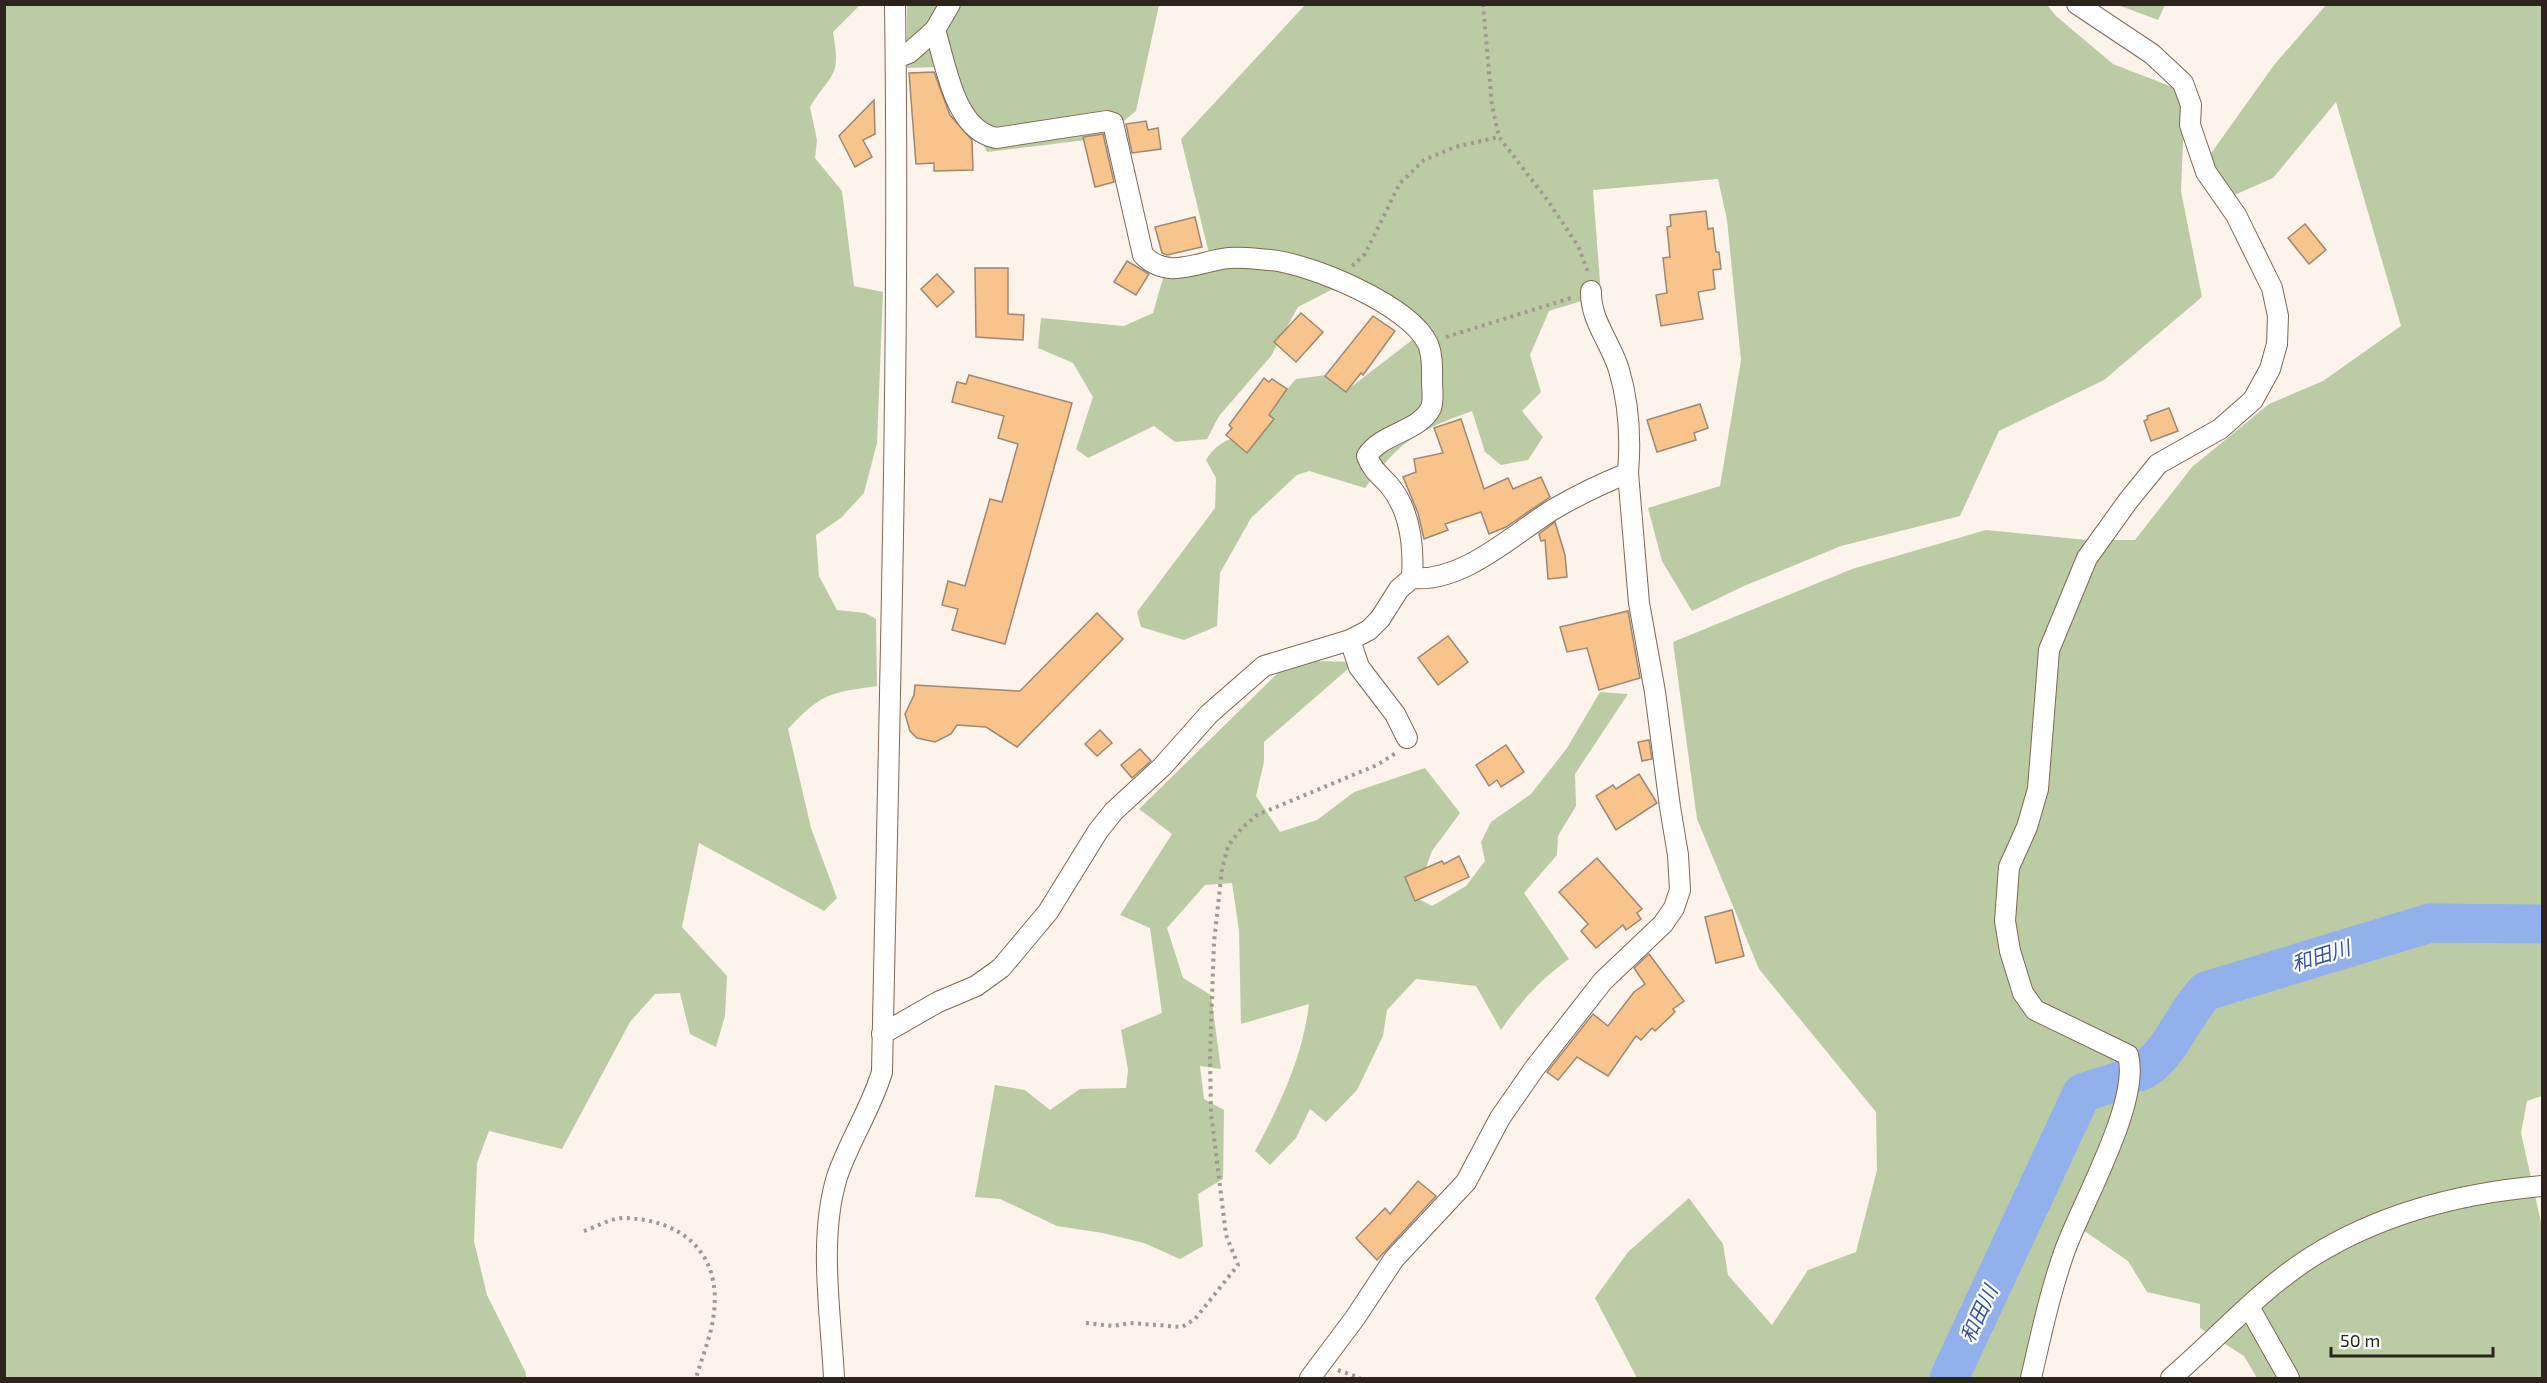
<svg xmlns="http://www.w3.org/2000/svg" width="2547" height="1383" font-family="'Exo 2','Noto Sans JP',sans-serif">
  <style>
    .green { fill: #bbcca4 }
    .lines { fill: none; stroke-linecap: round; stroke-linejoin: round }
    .river { stroke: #92b0ec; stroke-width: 39 }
    .building { fill: #f9c38c; stroke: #9d8873; stroke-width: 1.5 }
    .minor-casing { stroke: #7c6854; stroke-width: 22 }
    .path { stroke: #a1988f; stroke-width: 4; stroke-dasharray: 3 4.5; stroke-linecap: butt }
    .minor { stroke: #fff; stroke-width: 20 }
    .labels { text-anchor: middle; stroke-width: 4.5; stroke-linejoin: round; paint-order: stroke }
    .water-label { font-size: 20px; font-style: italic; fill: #34539b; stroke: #fff }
  </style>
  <rect width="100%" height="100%" fill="#fcf3ea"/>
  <g class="green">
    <path d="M5 4 860 5 833 32C841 79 833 70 810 107L817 140 815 158 842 191 854 286 883 292 877 443 864 493 841 518 816 535 819 576 837 610 865 613 876 619 877 686C829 693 822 693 788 729L811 828 837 898 824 911 699 843 682 927 727 976 725 1016 716 1047 690 1034 680 993 655 994 630 1022 562 1149 489 1131 477 1163 474 1241 487 1295 526 1373V1378H5Z"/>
    <polygon points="907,5 1159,5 1136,111 1103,138 987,152 965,107 936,67 907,68"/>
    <path d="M1305 5H2047L2056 16 2113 64 2185 92 2181 191 2202 297 2104 380 1999 431 1960 516 1841 546 1744 586 1692 611 1662 561 1648 508 1720 486 1741 360 1727 220 1718 179 1593 190 1601 295 1549 311 1530 355 1541 392 1522 411 1543 437 1528 460 1501 465 1485 452 1472 411C1417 431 1400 441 1365 488L1309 471 1297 475 1251 518 1220 573 1217 626 1184 640 1141 627 1137 612 1215 508 1216 478 1206 460C1218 440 1234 437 1256 433L1276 402 1296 379 1326 375 1347 390 1416 337 1376 300 1331 290 1298 307 1271 356 1219 416 1207 439 1175 442 1154 426 1088 458 1076 449 1093 397 1073 363 1038 348 1041 318 1124 326 1153 313 1163 278 1212 266 1181 139Z"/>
    <polygon points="2118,5 2165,5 2158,20"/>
    <polygon points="2326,5 2542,5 2542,1096 2527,1101 2521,1133 2542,1227 2542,1378 2257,1378 2244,1356 2200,1328 2200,1304 2147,1292 2128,1261 2080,1228 2021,1378 1637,1378 1595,1298 1628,1252 1689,1198 1723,1244 1728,1275 1772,1325 1808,1270 1856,1252 1877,1170 1876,1112 1759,969 1697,819 1673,642 1852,569 1986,530 2087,540 2135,540 2192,467 2269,404 2323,381 2401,326 2336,102 2273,178 2223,200 2202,166 2274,65"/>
    <path d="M1313 661 1356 662 1264 742V762L1256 796 1280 832 1317 820 1354 792 1425 768 1460 813 1432 851 1415 897 1432 906 1466 886 1485 861 1481 842 1491 822 1531 794 1567 748 1600 692 1628 694 1575 774 1576 806 1558 836 1557 855 1524 893 1569 959C1541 979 1521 1001 1501 1030L1476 986 1416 979 1387 1010 1383 1036 1357 1090 1326 1122 1310 1109 1296 1138 1270 1165 1255 1151C1280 1105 1303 1056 1309 1004L1241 1024 1239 930 1232 883 1205 885 1167 928 1183 978 1211 995 1221 1069 1200 1066 1204 1099 1224 1110 1223 1179 1198 1194 1203 1246 1180 1259 1144 1243 1103 1233 1057 1226 1000 1199 975 1197 995 1085 1025 1090 1050 1110 1080 1089 1126 1088 1128 1070 1121 1030 1162 1013 1150 928 1120 915 1172 834 1139 809 1278 673Z"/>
  </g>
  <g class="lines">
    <g class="river">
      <path d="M2139 1072C2170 1058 2182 1015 2206 991L2430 923 2542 924"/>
      <polyline points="1949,1378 2082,1093 2122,1080"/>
    </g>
  </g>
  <g class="building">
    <polygon points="934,72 950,115 972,140 973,170 934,171 934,163 916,164 909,73"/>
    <polygon points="874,100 875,134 863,140 872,157 855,167 839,136"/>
    <polygon points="1146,121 1148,130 1158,128 1161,149 1132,153 1126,124"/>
    <polygon points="1103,134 1114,182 1095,187 1083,137"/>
    <polygon points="1706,211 1708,229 1713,228 1716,252 1719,252 1721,269 1713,270 1715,289 1698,292 1703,319 1661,326 1656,295 1667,293 1663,258 1670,257 1667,227 1671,226 1670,215"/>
    <polygon points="1195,217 1202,247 1167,255 1162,253 1155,227"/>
    <polygon points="2305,224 2326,250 2309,264 2288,238"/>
    <polygon points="1127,261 1149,274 1136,295 1114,282"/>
    <polygon points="975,268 1008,268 1008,314 1024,315 1023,340 976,337"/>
    <polygon points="937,274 954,292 937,307 921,289"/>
    <polygon points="1301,313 1323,332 1296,362 1274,342"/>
    <polygon points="1373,316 1395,331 1363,375 1361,373 1346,392 1325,376"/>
    <polygon points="969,375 1072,403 1005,644 952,630 958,609 942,605 948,581 965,586 990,499 1002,502 1018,444 998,438 1004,416 952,402 957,382 966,384"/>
    <polygon points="1264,378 1269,382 1272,379 1287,389 1269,415 1274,419 1247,453 1226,435 1232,428 1229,425"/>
    <polygon points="1700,404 1708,428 1694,433 1696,440 1657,452 1647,420"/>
    <polygon points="2169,408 2178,431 2151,441 2144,421 2148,419 2147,416"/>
    <polygon points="1461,419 1484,489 1508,478 1513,489 1541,477 1550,497 1506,527 1489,534 1481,512 1445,524 1448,530 1424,539 1418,513 1403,477 1416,472 1414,459 1443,453 1434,428"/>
    <polygon points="1555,522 1565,555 1567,577 1548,579 1545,540 1541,541 1539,534"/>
    <polygon points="1628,611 1640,678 1599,690 1587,648 1567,652 1560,627"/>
    <polygon points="1097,613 1123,639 1017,747 986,727 957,725 951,734 935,742 917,738 910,731 905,714 914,695 915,685 1020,691"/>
    <polygon points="1448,636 1468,662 1438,685 1418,658"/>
    <polygon points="1100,730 1112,743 1097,756 1085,744"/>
    <polygon points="1649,740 1652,759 1642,761 1638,742"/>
    <polygon points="1506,745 1524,772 1501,787 1497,780 1489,786 1476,765"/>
    <polygon points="1140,749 1151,761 1132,778 1121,765"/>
    <polygon points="1639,774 1657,803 1616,830 1596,796 1613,785 1616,789"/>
    <polygon points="1459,856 1469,877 1415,901 1405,877 1442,861 1444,864"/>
    <polygon points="1597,858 1642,909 1637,913 1641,919 1626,930 1623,925 1596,948 1581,931 1588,924 1559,892"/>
    <polygon points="1732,910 1744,956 1716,963 1705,917"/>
    <polygon points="1649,954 1684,1001 1673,1009 1675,1012 1655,1031 1652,1028 1641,1040 1636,1036 1608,1076 1577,1057 1558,1080 1547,1072 1593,1014 1608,1026 1634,992 1645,984 1634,968"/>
    <polygon points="1418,1181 1436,1196 1377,1260 1356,1238 1385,1208 1390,1214"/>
  </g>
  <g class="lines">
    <defs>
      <g id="minor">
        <path d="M950 4 935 30C946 64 954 130 996 138L1107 121 1113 123 1143 255C1169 281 1198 261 1229 258 1242 257 1257 259 1270 260 1311 264 1410 305 1428 344 1433 356 1432 369 1432 381 1432 389 1434 400 1431 408 1419 432 1381 433 1367 456 1372 470 1380 475 1389 485 1411 511 1414 546 1412 578"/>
        <polyline points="896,58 909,53 935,30"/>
        <polyline points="1350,640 1359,667 1395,714 1407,738"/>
        <path d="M882 1034 938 1002 976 986 1001 968 1048 912 1098 831 1114 811 1162 767 1209 714 1264 666 1350 640 1369 630 1380 619 1399 589 1412 578C1463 583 1513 534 1554 509 1578 495 1603 483 1628 473 1631 438 1629 404 1619 370 1611 343 1590 320 1591 291"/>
        <polyline points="2249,1307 2289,1378"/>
        <path d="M834 1378C831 1315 818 1239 837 1177 849 1141 871 1109 882 1072 889 716 900 360 895 4"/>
        <polyline points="1310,1378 1355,1318 1394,1259 1466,1182 1500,1118 1534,1069 1603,981 1663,924 1674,908 1680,890 1678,855 1670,807 1655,692 1639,603 1628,473"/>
        <path d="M2031 1378C2041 1335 2050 1292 2065 1250 2082 1203 2141 1101 2128 1055L2035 1010 2023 993 2010 951 2005 921 2009 867 2027 827 2038 789 2049 650 2087 558 2128 501 2158 464 2220 429 2253 400 2270 369 2277 344 2278 316 2272 288 2236 215 2206 172 2190 125 2191 105 2183 83 2152 54 2077 4"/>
        <path d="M2171 1378C2218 1338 2260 1289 2313 1256 2382 1213 2462 1193 2542 1186"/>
      </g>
    </defs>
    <use href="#minor" class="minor-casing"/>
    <g class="path">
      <polyline points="1483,4 1492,106 1499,137 1548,201 1578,246 1588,272"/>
      <polyline points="1352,266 1365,254 1400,183 1424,160 1455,147 1499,137"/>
      <polyline points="1446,337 1574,297"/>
      <path d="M584 1231C596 1227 611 1218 623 1218 681 1219 721 1252 714 1312 712 1334 702 1357 696 1378"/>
      <polyline points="1086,1323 1113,1326 1130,1323 1182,1327 1195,1319 1238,1265 1226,1235 1211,1113 1210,1056 1214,942 1222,869 1228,846 1241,829 1257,815 1377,765 1396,753"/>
      <polyline points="1338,1370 1360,1378"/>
    </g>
    <use href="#minor" class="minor"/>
  </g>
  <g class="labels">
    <g class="water-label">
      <text transform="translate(2321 956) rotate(-17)" y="7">和田川</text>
      <text transform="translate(1979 1314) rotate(-65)" y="7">和田川</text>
    </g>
  </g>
  <rect width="2547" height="1383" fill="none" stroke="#2c231b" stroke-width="12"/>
  <path d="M2331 1347v9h162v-9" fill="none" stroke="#2c231b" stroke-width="3"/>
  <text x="2340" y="1347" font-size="18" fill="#2c231b" stroke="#ffffff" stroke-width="4.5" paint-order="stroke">50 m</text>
</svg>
